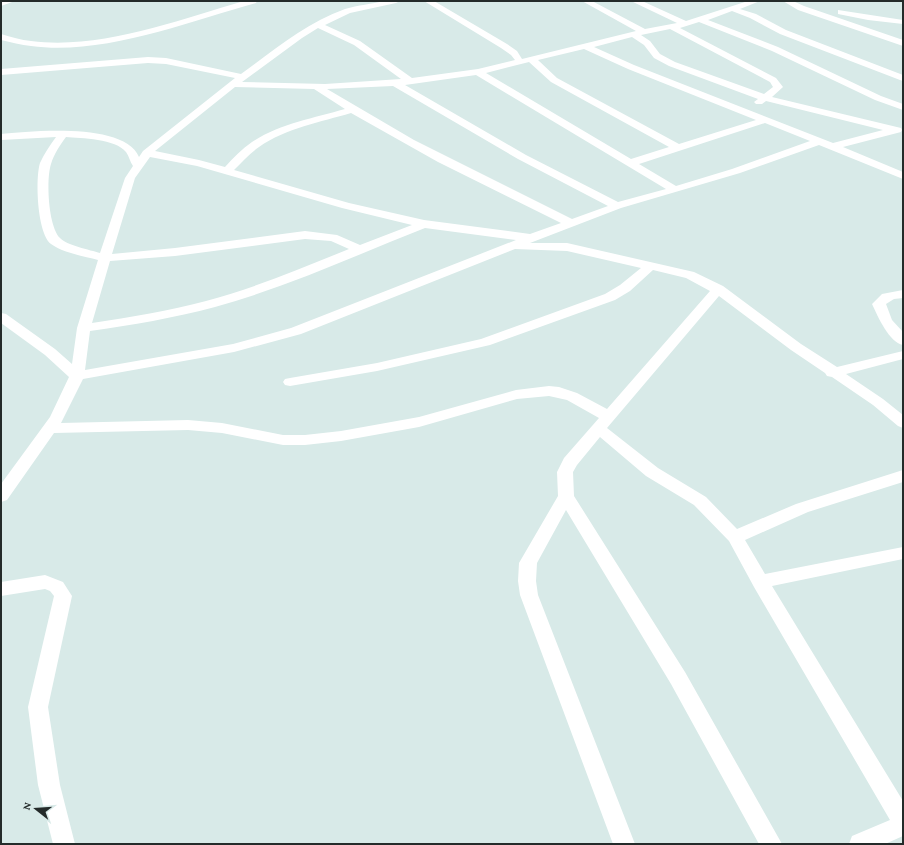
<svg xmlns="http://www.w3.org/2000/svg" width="904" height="845" font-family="'Crimson Pro',serif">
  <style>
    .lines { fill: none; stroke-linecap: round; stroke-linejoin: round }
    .minor { fill: #fff; fill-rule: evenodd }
  </style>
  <rect width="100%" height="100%" fill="#d8eae8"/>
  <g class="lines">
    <g class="minor">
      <polygon points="1,1 15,1 1,6"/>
      <path d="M244 1H257L256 3C187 22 102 56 31 46 21 45 11 42 1 40V34C11 37 21 40 31 41 101 50 178 20 244 1Z"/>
      <path d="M384 1H400L396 3 350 13 325 25 360 41 412 78 478 69 515 60 511 55 501 48 424 1H434L507 44 517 51 522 59 636 31 582 1H592L645 29 677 23 631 1H642L686 21 748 1H760L740 9 756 14 786 30 903 75V81L900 80 780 34 750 18 732 11 708 20 778 47 881 96 903 104V110L875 100 772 51 699 22 680 28 776 78 783 87 772 97 901 128 902 130 901 132 843 147 903 172V179L819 145 740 173 621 208 530 243H567L694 272 723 286 801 344 837 367 903 351V359L846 374 883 399 903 415V428L898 426 873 405 832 377 827 376 825 373 791 350 719 296 607 428 658 468 706 497 737 529 796 504 903 470V482L808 512 745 540 765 574 903 547V559L772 586 903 801V836L885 844H849L852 836 890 820 754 587 729 541 694 505 646 476 600 437 577 465 573 472 574 496 685 672 782 844H759L671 684 566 510 537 563 536 581 538 595 635 844H613L520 595 518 581 519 563 558 496 557 472 564 458 599 418 567 400 549 396 517 399 419 427 341 441 305 445H283L222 433 188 430 54 433 7 500 1 502V484L50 417 69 377 45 355 1 323V313L6 314 55 349 72 364 77 328 98 260C84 256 63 253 51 244 37 233 35 179 40 163 44 154 50 145 56 137L1 140V134C32 131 125 122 139 157L143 151 235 78 166 64 148 63 1 75V69L148 57 166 58 241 74C274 50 306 23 345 9 358 5 372 4 384 1ZM318 28 354 45 401 79 325 84 242 82 302 38ZM670 29 770 82 773 87 764 94 675 62 660 54 650 41 641 35ZM632 37 644 45 654 58 669 66 758 99 754 102 756 104H762L766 101 883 130 833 143 634 65 594 47ZM584 49 628 69 756 120 679 144 557 78 538 60ZM529 62 551 82 669 147 631 159 486 73ZM476 75 666 189 618 202 526 155 405 85ZM393 86 518 159 608 206 572 219 414 140 327 89ZM235 87 314 89 345 109C314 118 279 124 252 142 242 149 233 158 225 167L199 160 155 151ZM351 113 438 162 561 223 530 234 424 220 349 203 234 170C242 162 250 153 259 147 286 128 321 122 351 113ZM765 123 810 141 732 169 676 186 639 164ZM66 137C81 138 116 139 126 152 129 156 130 162 133 166L125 178 100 253C90 250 66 245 60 238 48 226 46 179 51 164 54 154 60 145 66 137ZM150 157 197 166 342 208 412 225 360 245 337 235 305 231 175 248 112 254 135 178ZM425 228 516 240 291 328 233 344 85 370 90 331C132 325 174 318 215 307 288 287 356 255 425 228ZM305 239 331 241 349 249C302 268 255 288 206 301 169 311 131 317 92 323L110 261 175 256ZM515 249 567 251 641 268 620 285 605 294 481 339 377 363 290 378 285 379 283 382 285 385 290 386 377 371 490 345 615 300 630 291 653 270 686 278 710 291 607 409 577 393 559 387 549 386 516 390 419 417 341 431 305 435H283L222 423 188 420 61 423 83 379 234 352 301 334Z"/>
      <polygon points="783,1 793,1 804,6 903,40 903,46 798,10"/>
      <polygon points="838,10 903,20 903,24 868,20 838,14"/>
      <path d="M903 290V298L894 299 886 304 892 320 903 332V345C889 342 878 317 872 304L882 294Z"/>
      <polygon points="45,575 63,582 72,596 48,707 60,785 75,844 53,844 38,785 28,707 54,596 50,591 45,589 1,596 1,582"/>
    </g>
  </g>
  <rect width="904" height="845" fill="none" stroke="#242b2a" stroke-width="4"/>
  <g transform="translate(36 809) rotate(287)" stroke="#d8eae8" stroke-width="3" paint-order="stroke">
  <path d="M0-3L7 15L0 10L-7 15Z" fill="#242b2a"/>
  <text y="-6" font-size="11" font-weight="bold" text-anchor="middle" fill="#242b2a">N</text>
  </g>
</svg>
